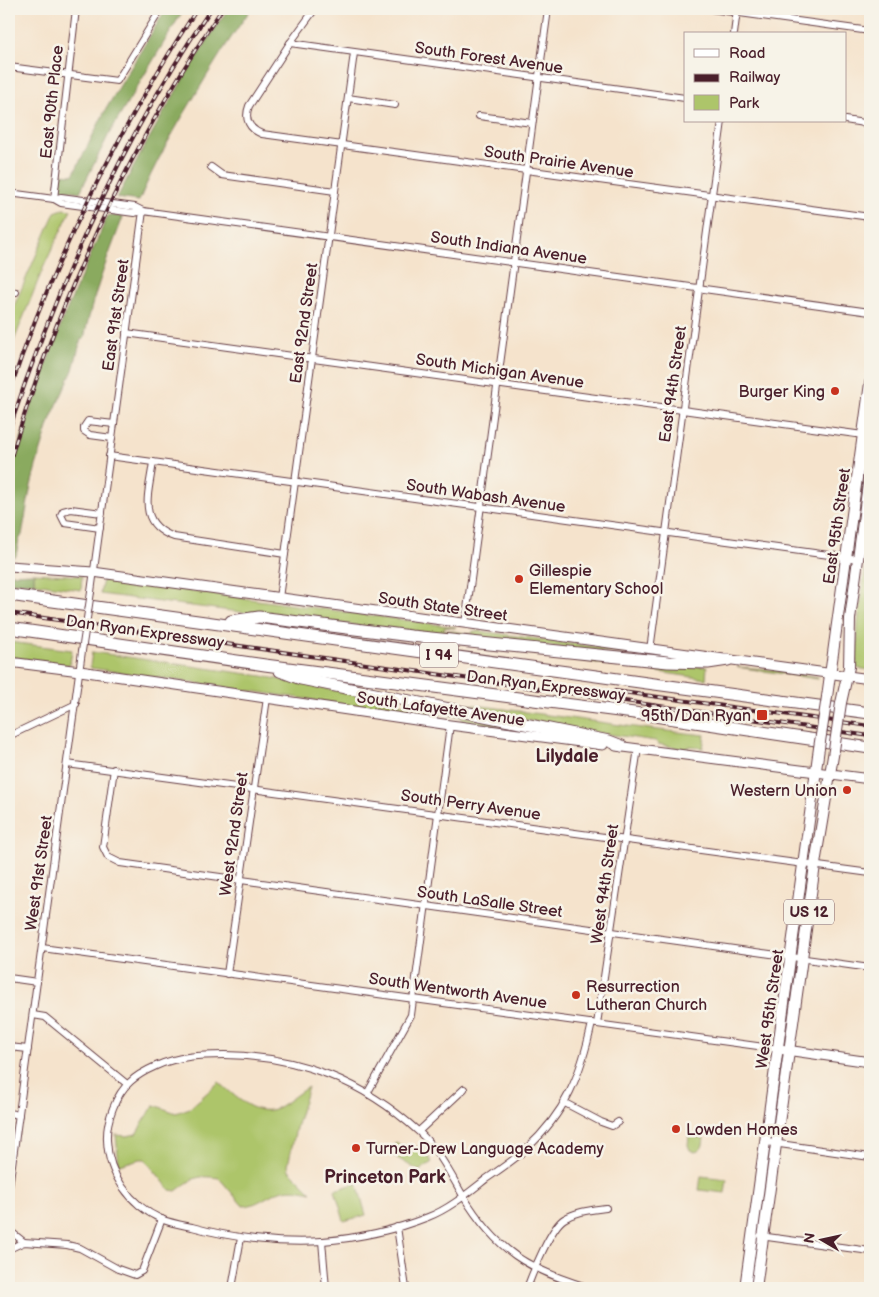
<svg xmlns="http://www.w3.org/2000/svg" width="879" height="1297" font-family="'Balsamiq Sans',sans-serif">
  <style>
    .green { fill: #adc56a; stroke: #7c724a }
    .forest { fill: #8aaa5e; stroke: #6a6444 }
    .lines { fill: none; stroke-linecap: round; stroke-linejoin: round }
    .street-casing { stroke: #643c43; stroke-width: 8 }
    .secondary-casing { stroke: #643c43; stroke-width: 11 }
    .primary-casing { stroke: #643c43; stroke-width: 12 }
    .highway-casing { stroke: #643c43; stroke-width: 13 }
    .street { stroke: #fff; stroke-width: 6 }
    .secondary { stroke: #fff; stroke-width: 9 }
    .primary { stroke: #fff; stroke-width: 10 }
    .highway { stroke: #fff; stroke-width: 11 }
    .rail-casing { stroke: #4a1f2b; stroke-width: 4 }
    .rail { stroke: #f7f3e8; stroke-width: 2; stroke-dasharray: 5.5; stroke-linecap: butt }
    .street-bridge-casing { stroke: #643c43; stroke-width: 8; stroke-linecap: butt }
    .primary-bridge-casing { stroke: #643c43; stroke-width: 12; stroke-linecap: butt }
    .street-bridge { stroke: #fff; stroke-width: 6 }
    .primary-bridge { stroke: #fff; stroke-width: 10 }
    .poi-dot { fill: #c8321e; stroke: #f7f3e8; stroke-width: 2 }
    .labels { text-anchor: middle; stroke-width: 5; stroke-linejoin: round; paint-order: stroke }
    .shield { fill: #f7f3e8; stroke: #7e5f64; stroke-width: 1 }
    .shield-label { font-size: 15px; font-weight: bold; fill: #4a1f2b }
    .street-label { font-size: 16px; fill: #4a1f2b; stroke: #f7f3e8 }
    .poi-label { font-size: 16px; fill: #4a1f2b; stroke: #f7f3e8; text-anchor: start }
    .neighbourhood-label { font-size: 18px; font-weight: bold; fill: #4a1f2b; stroke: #f7f3e8 }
  </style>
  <rect width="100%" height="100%" fill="#f7f3e8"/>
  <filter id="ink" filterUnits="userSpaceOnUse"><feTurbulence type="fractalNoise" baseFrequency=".02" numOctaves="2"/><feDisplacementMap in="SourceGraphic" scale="10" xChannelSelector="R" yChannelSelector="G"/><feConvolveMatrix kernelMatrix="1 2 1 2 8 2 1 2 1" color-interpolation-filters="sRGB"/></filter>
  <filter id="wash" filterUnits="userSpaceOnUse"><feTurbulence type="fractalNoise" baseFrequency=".0096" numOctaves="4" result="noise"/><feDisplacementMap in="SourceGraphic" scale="20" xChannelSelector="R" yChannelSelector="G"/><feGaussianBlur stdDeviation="1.12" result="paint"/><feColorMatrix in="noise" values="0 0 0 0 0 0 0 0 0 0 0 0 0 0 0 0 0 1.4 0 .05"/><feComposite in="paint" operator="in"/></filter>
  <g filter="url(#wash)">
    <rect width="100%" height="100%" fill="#f5e3cc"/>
    <g class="green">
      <polygon points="63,209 71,210 44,266 9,353 9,324 14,306 55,212"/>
      <polygon points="870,533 870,670 856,668 858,622"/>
      <polygon points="34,573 82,576 81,590 34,583"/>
      <path d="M103 579 456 627 455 628 444 627V630L472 634 473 631H479L627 651V654C451 636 275 618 100 594Z"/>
      <polygon points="9,642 72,650 70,664 69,665 9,657"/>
      <polygon points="92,652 262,676 549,733 462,720 462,717 434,713 432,713 431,717 91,668 90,666"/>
      <polygon points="529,653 707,667 706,679"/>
      <polygon points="737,667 767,669 818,677 818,679"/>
      <polygon points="403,695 649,729 705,735 703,748 691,746 684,749 658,744 656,741 565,728"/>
      <path d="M219 1082C235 1096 256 1119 279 1107 289 1101 298 1093 308 1087L296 1128 288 1165 289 1170 311 1192C302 1190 293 1188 284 1190 269 1193 258 1206 243 1206L219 1178C196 1175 195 1177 176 1191L170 1190 145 1159H140L119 1165 116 1135 127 1136 136 1134 154 1105 176 1113 190 1108Z"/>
      <path d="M689 1136 704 1138C703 1145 703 1150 695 1152L690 1150 688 1145Z"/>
      <polygon points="396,1142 409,1151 419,1146 432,1162 419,1171 389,1153"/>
      <polygon points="701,1176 727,1179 725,1193 699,1190"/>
      <polygon points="357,1183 366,1215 344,1221 335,1190"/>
    </g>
    <g class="forest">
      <polygon points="166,9 184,9 109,134 80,192 59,189 61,174 73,175 106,109"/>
      <path d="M228 9H251C230 38 211 68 193 99 173 132 154 165 139 201L117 198C151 133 187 69 228 9Z"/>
      <path d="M108 215 123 217C108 257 92 297 84 339H81L73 370 51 418 36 466 30 490 22 535 19 540 16 556 9 558V481L16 455 32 403 64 316Z"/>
      <polygon points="34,573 34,583 9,582 9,574"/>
    </g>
  </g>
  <g filter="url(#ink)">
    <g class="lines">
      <defs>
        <g id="street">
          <path d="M315 9 290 43 249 106C244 119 249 129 262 134L870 217"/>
          <polyline points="711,9 870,31"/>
          <polyline points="734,34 737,10"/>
          <polyline points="290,43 685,98"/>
          <polyline points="9,67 117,81 161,9"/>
          <polyline points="348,98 395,105"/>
          <polyline points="479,116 532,123"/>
          <polyline points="845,120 870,124"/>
          <polyline points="211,167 222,175 335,191"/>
          <polyline points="9,193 54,199 61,203 134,213 143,211"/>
          <polyline points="54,199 61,197 135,207 143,211 870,312"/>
          <polyline points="54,199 76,9"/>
          <polyline points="9,291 16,292"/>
          <polyline points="126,333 863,435"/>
          <polyline points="112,438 90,435 84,431 84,427 88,421 114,424"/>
          <polyline points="109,456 858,559"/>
          <path d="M153 462C149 494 136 523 174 537L285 554"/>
          <polyline points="100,528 65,523 61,515 63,511 71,509 102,513"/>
          <polyline points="91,592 143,211"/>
          <polyline points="279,598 354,53"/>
          <polyline points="465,624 548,9"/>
          <polyline points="650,650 722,121"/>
          <polyline points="9,736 76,704"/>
          <polyline points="67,764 870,873"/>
          <polyline points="114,769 103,847 108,857 120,863 870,968"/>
          <polyline points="42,948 779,1049"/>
          <polyline points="227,974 267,698"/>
          <polyline points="9,978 37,982"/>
          <polyline points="33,1015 45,1017 127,1084"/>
          <polyline points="597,1024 638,748"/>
          <polyline points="9,1047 28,1049"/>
          <polyline points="368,1092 411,1015 450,725"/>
          <polyline points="565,1103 601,1122 612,1126 618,1122"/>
          <polyline points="9,1113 19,1115"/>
          <polyline points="419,1131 464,1089"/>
          <polyline points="766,1142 870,1157"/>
          <polyline points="9,1187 82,651"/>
          <polyline points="397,1227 406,1288"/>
          <polyline points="9,1230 24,1242"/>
          <polyline points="760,1236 870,1251"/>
          <polyline points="322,1241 326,1288"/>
          <polyline points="9,1249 24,1242 67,1245 80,1248 118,1269 135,1275 142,1271 162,1219"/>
          <polyline points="232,1288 241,1238"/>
          <path d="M527 1288C533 1272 551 1227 564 1219 577 1211 592 1210 606 1208"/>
          <path d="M590 1288C527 1269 497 1252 462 1194 450 1173 437 1148 419 1132 363 1081 300 1056 224 1055 201 1055 178 1056 156 1066 147 1070 137 1075 130 1082 116 1094 106 1121 107 1140 108 1174 130 1205 161 1219 170 1223 182 1225 192 1227 232 1238 281 1244 323 1241 358 1238 395 1230 428 1217 449 1209 468 1193 486 1179 499 1170 514 1160 526 1149 566 1113 581 1074 592 1023"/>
        </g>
        <g id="secondary">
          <polyline points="9,566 93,572 870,679"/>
          <polyline points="9,662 80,671 450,725 603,745"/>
          <polyline points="616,746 870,779"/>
          <polyline points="779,1049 870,1062"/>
        </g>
        <g id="primary">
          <polyline points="827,697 870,383"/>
          <polyline points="841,703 849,667 850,619 870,469"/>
          <polyline points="745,1288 819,748"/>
          <polyline points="756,1288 816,858 834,750"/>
        </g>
        <g id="highway">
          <polyline points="9,595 647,683 870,713"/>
          <polyline points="231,621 259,617 411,636 668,662 708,663 728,660"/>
          <polyline points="9,628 265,665 634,713 870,748"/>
          <polyline points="280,671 301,679 609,741 622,746"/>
        </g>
      </defs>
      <use href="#street" class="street-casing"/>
      <use href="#secondary" class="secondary-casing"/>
      <use href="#primary" class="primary-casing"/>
      <use href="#highway" class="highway-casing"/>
      <use href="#street" class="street"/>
      <use href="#secondary" class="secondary"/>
      <use href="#primary" class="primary"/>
      <use href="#highway" class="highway"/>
      <defs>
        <g id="rail">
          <path d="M9 393C54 257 119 129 197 9"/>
          <path d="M9 430C58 282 122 138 211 9"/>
          <path d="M9 464C57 302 128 149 222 9"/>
          <polyline points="9,613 870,736"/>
          <polyline points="615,691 870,726"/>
        </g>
      </defs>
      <use href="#rail" class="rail-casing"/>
      <use href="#rail" class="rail"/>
      <defs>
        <polyline id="street-bridge" points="82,651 91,592"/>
        <g id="primary-bridge">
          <polyline points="819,748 827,697"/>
          <polyline points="834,750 841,703"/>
        </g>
      </defs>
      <use href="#street-bridge" class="street-bridge-casing"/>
      <use href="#primary-bridge" class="primary-bridge-casing"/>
      <use href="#street-bridge" class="street-bridge"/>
      <use href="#primary-bridge" class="primary-bridge"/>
    </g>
  </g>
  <g class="poi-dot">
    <circle cx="835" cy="391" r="5"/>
    <circle cx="519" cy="579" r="5"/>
    <rect x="756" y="709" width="12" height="12" rx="2.5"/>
    <circle cx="847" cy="790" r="5"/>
    <circle cx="576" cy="995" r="5"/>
    <circle cx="676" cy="1129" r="5"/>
    <circle cx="356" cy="1148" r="5"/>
  </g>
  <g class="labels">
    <g class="shield">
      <rect x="420" y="642.5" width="38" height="25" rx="4"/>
      <rect x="784" y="899.5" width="50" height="25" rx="4"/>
    </g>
    <g class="shield-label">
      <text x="439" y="660">I 94</text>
      <text x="809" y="917">US 12</text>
    </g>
    <g class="street-label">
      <text transform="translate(489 57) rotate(8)" y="6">South Forest Avenue</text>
      <text transform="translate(51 102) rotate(-84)" y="6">East 90th Place</text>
      <text transform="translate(559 161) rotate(8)" y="6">South Prairie Avenue</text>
      <text transform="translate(509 247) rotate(8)" y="6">South Indiana Avenue</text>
      <text transform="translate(115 315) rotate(-82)" y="6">East 91st Street</text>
      <text transform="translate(303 323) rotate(-82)" y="6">East 92nd Street</text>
      <text transform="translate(500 370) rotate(8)" y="6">South Michigan Avenue</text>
      <text transform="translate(672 384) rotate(-82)" y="6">East 94th Street</text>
      <text transform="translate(486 495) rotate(8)" y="6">South Wabash Avenue</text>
      <text transform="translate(836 526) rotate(-82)" y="6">East 95th Street</text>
      <text transform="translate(443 606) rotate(8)" y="6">South State Street</text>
      <text transform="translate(145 631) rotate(8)" y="6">Dan Ryan Expressway</text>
      <text transform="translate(546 685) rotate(7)" y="6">Dan Ryan Expressway</text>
      <text transform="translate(441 708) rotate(8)" y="6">South Lafayette Avenue</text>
      <text transform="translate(471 804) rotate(8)" y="6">South Perry Avenue</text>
      <text transform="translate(233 834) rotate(-82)" y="6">West 92nd Street</text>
      <text transform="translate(38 873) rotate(-82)" y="6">West 91st Street</text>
      <text transform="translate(604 884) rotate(-82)" y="6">West 94th Street</text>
      <text transform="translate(490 901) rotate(8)" y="6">South LaSalle Street</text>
      <text transform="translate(458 990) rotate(8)" y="6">South Wentworth Avenue</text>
      <text transform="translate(769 1009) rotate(-82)" y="6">West 95th Street</text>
    </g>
    <g class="poi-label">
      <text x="825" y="397" text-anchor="end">Burger King</text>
      <text x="529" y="576">Gillespie<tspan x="529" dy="18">Elementary School</tspan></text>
      <text x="751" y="721" text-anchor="end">95th/Dan Ryan</text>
      <text x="837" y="796" text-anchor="end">Western Union</text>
      <text x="586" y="992">Resurrection<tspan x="586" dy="18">Lutheran Church</tspan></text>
      <text x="686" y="1135">Lowden Homes</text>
      <text x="366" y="1154">Turner-Drew Language Academy</text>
    </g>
    <g class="neighbourhood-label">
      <text x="567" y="762">Lilydale</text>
      <text x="385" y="1183">Princeton Park</text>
    </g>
  </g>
  <rect width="879" height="1297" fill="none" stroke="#f7f3e8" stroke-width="30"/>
  <rect x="684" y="32" width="162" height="90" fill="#f7f3e8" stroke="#b29e9c"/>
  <rect x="694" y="49" width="25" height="8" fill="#ffffff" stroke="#b29e9c"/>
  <text x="729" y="58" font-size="15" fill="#4a1f2b">Road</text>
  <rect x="694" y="74" width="25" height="8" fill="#4a1f2b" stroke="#b29e9c"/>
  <text x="729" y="82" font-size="15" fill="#4a1f2b">Railway</text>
  <rect x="694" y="95" width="25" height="15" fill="#adc56a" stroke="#b29e9c"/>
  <text x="729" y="108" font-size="15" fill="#4a1f2b">Park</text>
  <g transform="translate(822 1240) rotate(279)" stroke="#f7f3e8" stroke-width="4" paint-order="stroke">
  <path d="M0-4L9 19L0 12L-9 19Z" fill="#4a1f2b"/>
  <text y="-8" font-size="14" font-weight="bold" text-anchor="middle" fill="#4a1f2b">N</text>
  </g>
</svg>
